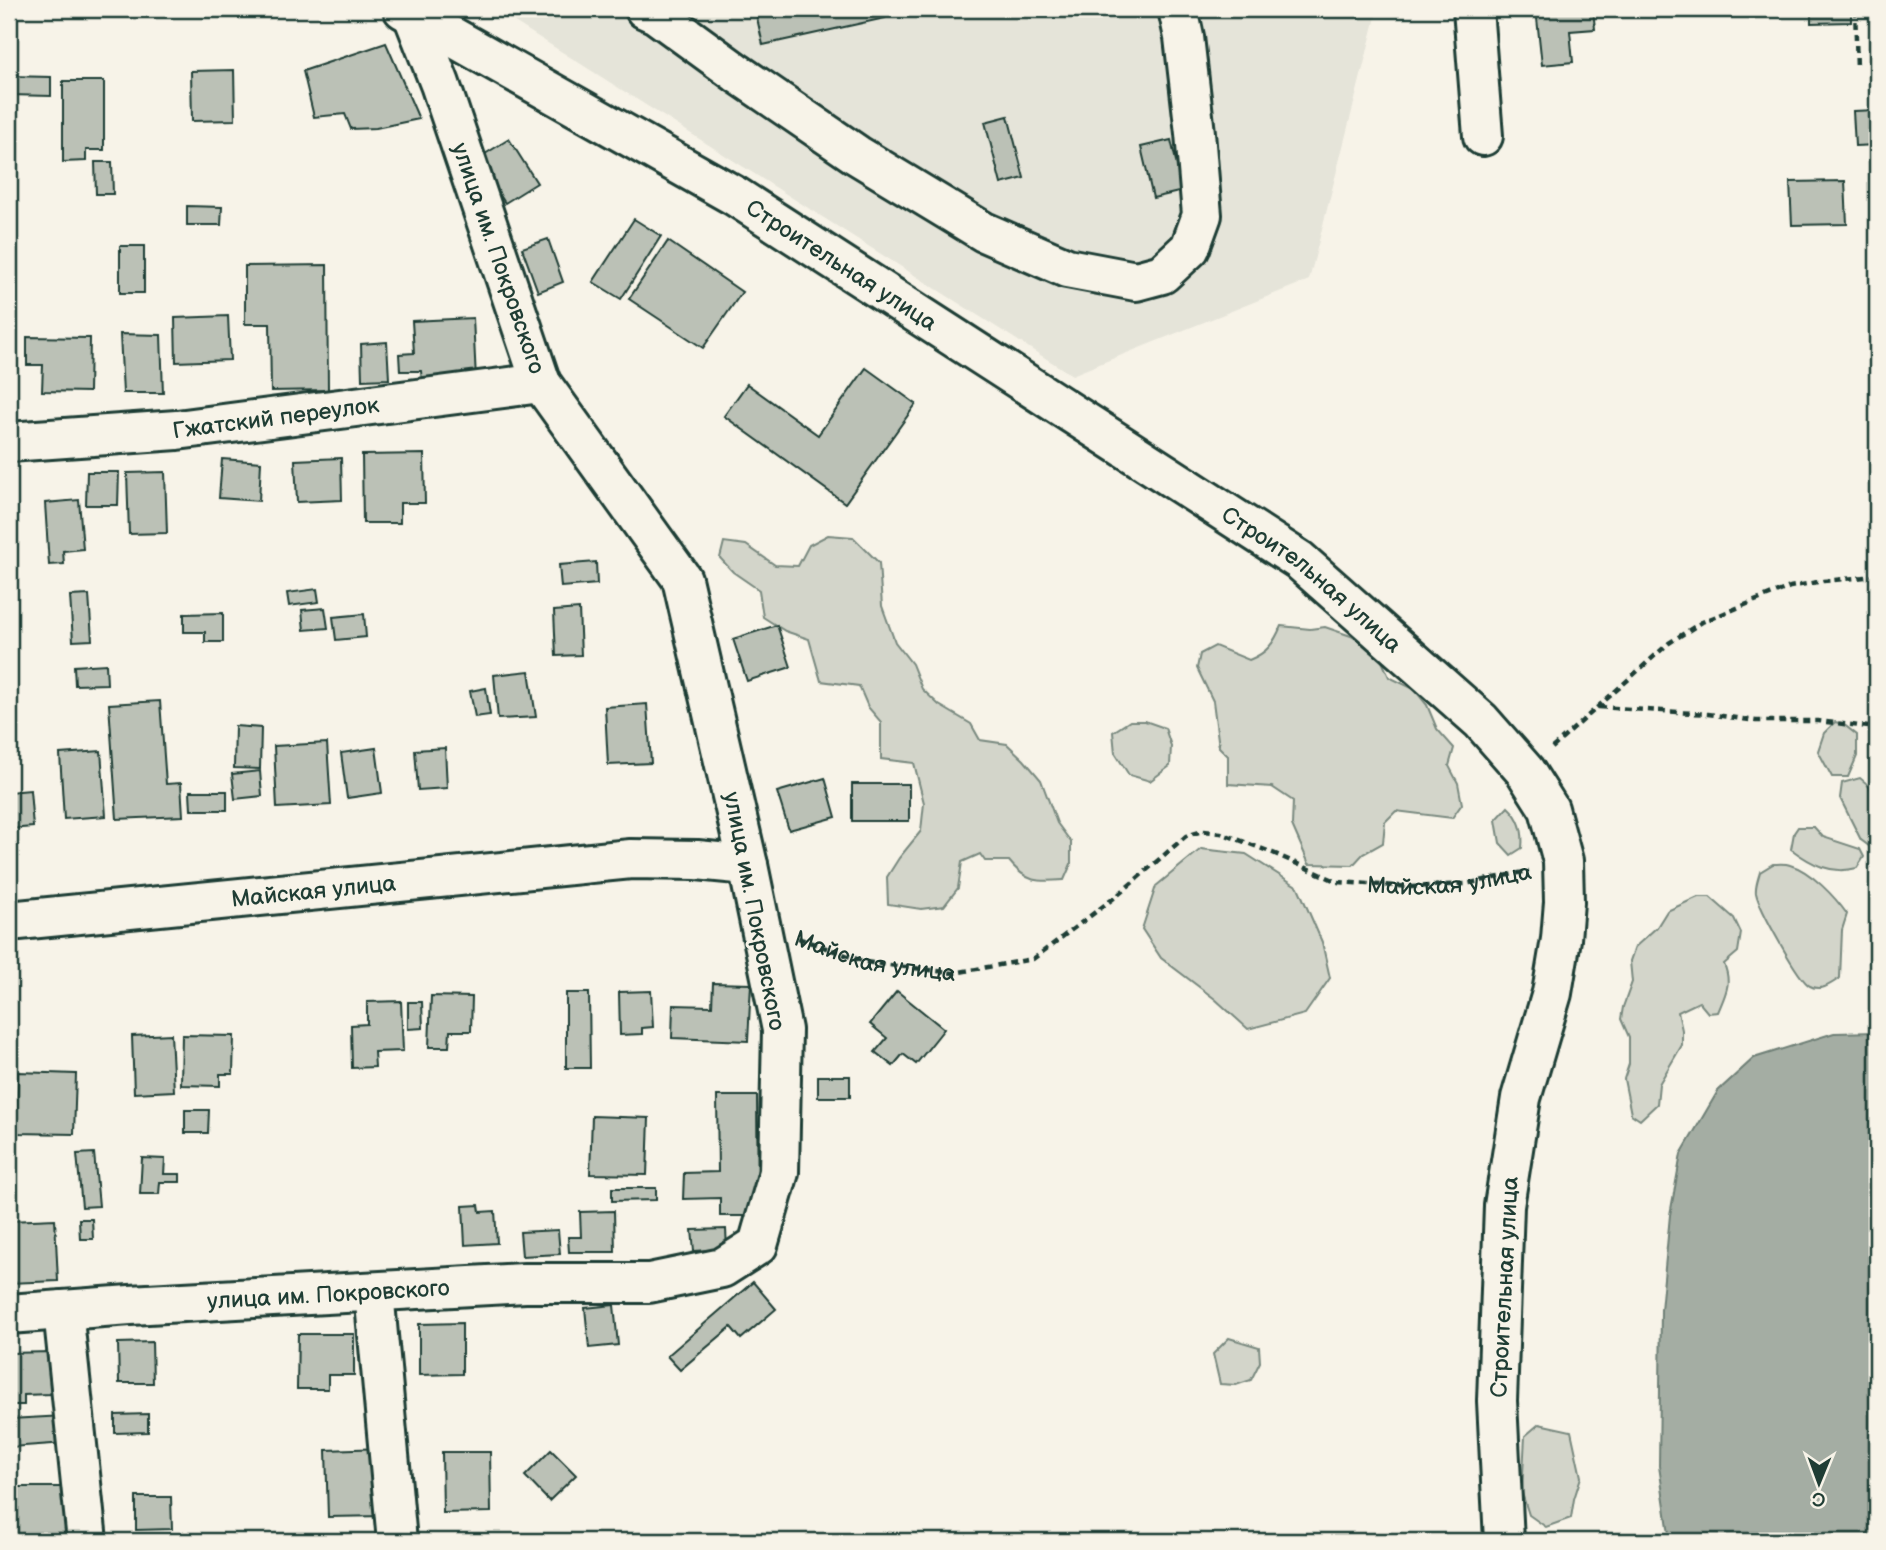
<svg xmlns="http://www.w3.org/2000/svg" width="1886" height="1550" font-family="'Balsamiq Sans',sans-serif">
  <style>
    .built { fill: #e5e4d9 }
    .green { fill: #d3d5ca; stroke: #79897f; stroke-width: 2 }
    .water { fill: #a4ada3; stroke: #6f8077; stroke-width: 2 }
    .building { fill: #bbc1b6; stroke: #1f3d34; stroke-width: 2 }
    .lines { fill: none; stroke-linecap: round; stroke-linejoin: round }
    .minor-casing { stroke: #1f3d34; stroke-width: 44 }
    .path { stroke: #1f3d34; stroke-width: 4.5; stroke-dasharray: 7 5; stroke-linecap: butt }
    .minor { stroke: #f7f3e8; stroke-width: 38 }
    .labels { text-anchor: middle; stroke-width: 6; stroke-linejoin: round; paint-order: stroke }
    .street-label { font-size: 23px; fill: #1f3d34; stroke: #f7f3e8 }
  </style>
  <rect width="100%" height="100%" fill="#f7f3e8"/>
  <filter id="ink" filterUnits="userSpaceOnUse"><feTurbulence type="fractalNoise" baseFrequency=".0143" numOctaves="2"/><feDisplacementMap in="SourceGraphic" scale="14" xChannelSelector="R" yChannelSelector="G"/><feConvolveMatrix kernelMatrix="1 2 1 2 8 2 1 2 1" color-interpolation-filters="sRGB"/></filter>
  <g filter="url(#ink)">
    <polygon class="built" points="494,9 1378,9 1309,280 1072,375"/>
    <g class="green">
      <path d="M828 535 853 537 879 563 882 606 895 642 912 664 922 689 939 705 971 724 980 740 1007 744 1024 760 1041 780 1057 823 1071 842V864L1064 880C1037 882 1027 883 1009 861H985L980 854 962 862 958 888 944 906 921 909 888 904 887 877 899 858 921 831 924 803 914 763 881 759V722L868 707 859 686 821 681 809 639 785 631 763 617 759 590 733 572 720 558 724 542 746 545 775 565 798 566 809 545Z"/>
      <path d="M1281 626 1310 629 1325 627 1351 636 1378 652 1389 677 1414 689 1427 705 1437 729 1454 748 1449 766 1458 783 1462 804 1452 818 1396 811 1385 822 1383 843 1363 854 1353 865 1309 864 1292 825 1293 801 1272 787 1228 784V756L1219 747 1213 701 1197 668 1200 654 1215 646 1249 660C1267 653 1274 643 1281 626Z"/>
      <polygon points="1130,721 1145,721 1165,728 1171,746 1170,766 1150,781 1129,775 1115,753 1113,732"/>
      <polygon points="1835,722 1843,724 1857,735 1857,756 1848,777 1832,777 1818,751 1824,733"/>
      <path d="M1860 778C1883 794 1877 822 1877 847L1869 846 1861 840 1840 798 1842 783Z"/>
      <path d="M1508 807C1520 818 1524 831 1522 848L1511 855 1500 843 1496 820Z"/>
      <path d="M1798 827H1814L1823 837 1860 849 1864 857 1857 868C1831 875 1811 864 1791 849L1794 833Z"/>
      <polygon points="1201,849 1246,854 1298,887 1322,942 1330,978 1305,1014 1248,1029 1215,999 1161,958 1142,929 1156,886"/>
      <path d="M1773 864C1778 864 1785 863 1790 865 1811 871 1835 897 1847 914L1842 930 1840 978C1831 984 1821 992 1810 986 1799 981 1759 908 1756 893 1755 887 1758 879 1760 872Z"/>
      <path d="M1698 897H1710L1734 918 1741 933 1738 952 1724 964C1732 983 1726 993 1718 1012L1708 1013 1699 1002 1678 1012 1682 1030V1045L1659 1084 1657 1104 1640 1120 1631 1114 1624 1079 1629 1064V1037L1621 1019 1623 1007 1632 982 1630 961 1635 947 1657 927 1667 911Z"/>
      <polygon points="1229,1338 1259,1347 1260,1362 1251,1380 1236,1385 1220,1384 1213,1354"/>
      <polygon points="1539,1424 1571,1431 1581,1477 1574,1499 1571,1518 1546,1527 1529,1515 1522,1493 1525,1436"/>
    </g>
    <polygon class="water" points="1877,1032 1877,1541 1670,1541 1659,1466 1661,1310 1670,1215 1681,1154 1718,1091 1754,1058 1834,1033"/>
    <g class="building">
      <polygon points="755,9 883,9 885,18 763,45"/>
      <polygon points="1536,9 1593,9 1595,29 1570,31 1573,62 1542,65"/>
      <polygon points="1811,9 1851,9 1851,22 1811,23"/>
      <polygon points="386,43 419,119 376,128 351,129 345,114 314,117 303,71"/>
      <polygon points="234,70 235,120 192,121 191,71"/>
      <polygon points="9,76 51,77 51,96 9,95"/>
      <polygon points="63,81 104,81 104,150 86,150 86,161 63,162"/>
      <polygon points="1877,110 1877,145 1855,146 1853,111"/>
      <polygon points="1008,116 1024,178 1001,184 985,122"/>
      <polygon points="509,139 537,183 505,203 477,159"/>
      <polygon points="1171,140 1183,191 1153,198 1141,147"/>
      <polygon points="95,162 112,162 113,194 96,194"/>
      <polygon points="1845,181 1847,224 1792,225 1790,182"/>
      <polygon points="187,206 222,207 221,225 187,225"/>
      <polygon points="634,219 661,236 621,299 593,282"/>
      <polygon points="548,239 563,282 538,292 522,248"/>
      <polygon points="668,241 742,292 703,348 629,299"/>
      <rect x="120" y="246" width="24" height="47"/>
      <polygon points="327,265 328,390 271,391 270,324 245,324 245,266"/>
      <polygon points="228,316 230,360 176,362 175,318"/>
      <polygon points="473,318 476,379 422,382 421,371 400,371 399,354 414,353 412,321"/>
      <polygon points="120,334 161,335 163,393 123,393"/>
      <polygon points="27,337 90,338 89,392 42,391 43,365 27,365"/>
      <polygon points="387,342 389,379 362,380 361,344"/>
      <polygon points="866,368 916,404 845,503 724,416 747,384 818,435"/>
      <polygon points="424,454 425,503 400,503 400,523 363,523 362,455"/>
      <polygon points="341,458 342,500 297,502 295,460"/>
      <polygon points="222,459 261,462 259,501 219,498"/>
      <polygon points="87,472 119,472 118,505 86,505"/>
      <polygon points="165,472 167,533 129,534 127,473"/>
      <polygon points="79,500 83,549 63,551 64,564 49,565 45,503"/>
      <polygon points="596,562 597,584 561,587 559,565"/>
      <polygon points="317,589 319,602 289,606 287,593"/>
      <polygon points="89,595 92,640 73,641 70,596"/>
      <polygon points="325,608 328,628 304,630 302,610"/>
      <polygon points="579,609 581,655 556,656 554,611"/>
      <polygon points="223,613 223,642 205,642 205,632 184,632 184,614"/>
      <polygon points="364,614 366,637 336,640 333,617"/>
      <polygon points="777,625 791,667 747,681 733,639"/>
      <polygon points="106,664 107,684 75,685 74,666"/>
      <polygon points="529,671 536,717 498,719 494,675"/>
      <polygon points="486,688 490,715 475,717 470,691"/>
      <polygon points="160,701 166,784 181,783 183,816 117,819 109,704"/>
      <polygon points="647,704 651,763 608,765 605,707"/>
      <polygon points="235,726 261,728 260,769 234,768"/>
      <polygon points="327,743 331,805 277,808 274,746"/>
      <polygon points="376,748 382,793 347,798 341,753"/>
      <polygon points="445,748 447,788 418,790 415,750"/>
      <polygon points="101,751 106,816 64,819 60,754"/>
      <polygon points="260,771 262,796 235,799 232,774"/>
      <polygon points="825,778 836,817 789,830 777,792"/>
      <rect x="852" y="784" width="57" height="37"/>
      <polygon points="30,790 33,827 9,829 9,792"/>
      <polygon points="190,791 227,791 227,810 191,810"/>
      <polygon points="713,983 751,984 748,1041 672,1038 673,1005 712,1006"/>
      <polygon points="651,991 653,1027 642,1028 642,1034 620,1035 619,992"/>
      <polygon points="897,991 944,1029 916,1064 903,1054 893,1066 875,1052 887,1038 870,1024"/>
      <polygon points="566,993 589,993 590,1068 566,1068"/>
      <polygon points="431,996 472,997 471,1031 450,1031 449,1047 429,1047"/>
      <polygon points="401,1001 403,1051 374,1052 375,1067 352,1068 351,1025 367,1024 367,1002"/>
      <polygon points="408,1002 422,1002 423,1028 408,1029"/>
      <polygon points="171,1034 174,1091 134,1093 132,1036"/>
      <polygon points="182,1035 234,1036 233,1074 220,1074 220,1086 181,1085"/>
      <polygon points="18,1072 76,1074 74,1134 16,1133"/>
      <rect x="818" y="1076" width="32" height="21"/>
      <polygon points="717,1096 757,1096 758,1216 720,1216 720,1198 683,1199 684,1173 718,1172"/>
      <polygon points="185,1110 209,1110 208,1133 185,1133"/>
      <polygon points="592,1116 649,1118 647,1175 590,1174"/>
      <polygon points="94,1153 99,1206 82,1207 77,1154"/>
      <polygon points="142,1158 165,1159 164,1174 180,1174 180,1182 160,1182 159,1194 140,1194"/>
      <polygon points="612,1188 656,1188 656,1200 612,1201"/>
      <polygon points="479,1205 480,1212 495,1211 497,1243 465,1245 463,1206"/>
      <polygon points="614,1211 615,1252 569,1252 568,1237 581,1237 580,1212"/>
      <polygon points="55,1219 58,1281 9,1283 9,1221"/>
      <polygon points="79,1219 92,1219 93,1239 80,1239"/>
      <polygon points="726,1229 727,1249 694,1251 692,1230"/>
      <polygon points="558,1230 560,1254 522,1256 520,1232"/>
      <polygon points="753,1282 776,1309 741,1339 731,1327 680,1370 667,1356"/>
      <polygon points="614,1305 618,1345 589,1348 585,1308"/>
      <polygon points="462,1323 462,1374 419,1375 419,1324"/>
      <polygon points="298,1334 354,1334 354,1375 328,1375 328,1389 297,1389"/>
      <polygon points="152,1342 153,1383 119,1383 118,1343"/>
      <polygon points="50,1352 51,1394 24,1395 24,1405 9,1405 9,1353"/>
      <polygon points="148,1414 148,1432 115,1433 115,1415"/>
      <polygon points="64,1416 66,1443 11,1447 10,1419"/>
      <polygon points="383,1448 385,1516 328,1517 326,1450"/>
      <polygon points="551,1450 576,1475 549,1501 525,1476"/>
      <polygon points="442,1452 490,1452 491,1512 443,1513"/>
      <polygon points="9,1487 70,1487 70,1533 9,1534"/>
      <polygon points="136,1497 171,1497 172,1529 136,1530"/>
    </g>
    <g class="lines">
      <defs>
        <g id="minor">
          <path id="s2" d="M403 9 735 196 1299 560 1481 721 1525 771 1549 809 1563 861 1564 902 1561 939 1552 993 1521 1098 1504 1206 1497 1401 1504 1541"/>
          <polyline points="645,9 656,14 737,73 857,155 984,232 1067,268 1136,281 1162,274 1190,248 1202,215 1195,133 1184,37 1178,9"/>
          <polyline points="1473,9 1483,136"/>
          <path id="s3" d="M9 442 177 430 541 383"/>
          <path id="s4" d="M9 921 631 859 697 860 748 865"/>
          <polyline points="374,1292 397,1541"/>
          <polyline points="63,1310 87,1541"/>
          <path id="s5" d="M9 1314 130 1305 525 1283H649L722 1268 758 1245 779 1172 782 1030 748 865 682 579 541 383 440 84 413 15"/>
        </g>
      </defs>
      <use href="#minor" class="minor-casing"/>
      <g class="path">
        <polyline points="1855,9 1857,68"/>
        <polyline points="1599,707 1708,714 1756,721 1818,721 1877,728"/>
        <polyline points="1552,748 1669,643 1702,622 1790,587 1823,581 1877,576"/>
        <path id="s1" d="M798 938 865 962 954 973 1033 959 1118 895 1186 836 1203 831 1221 833 1273 853 1338 882 1412 887 1465 884 1529 871"/>
      </g>
      <use href="#minor" class="minor"/>
    </g>
  </g>
  <g class="labels">
    <g class="street-label">
      <text transform="translate(499 258) rotate(71)" y="8">улица им. Покровского</text>
      <text dy="8" stroke="none"><textPath href="#s2" startOffset="508">Строительная улица</textPath></text>
      <text dy="8" stroke="none"><textPath href="#s3" startOffset="268">Гжатский переулок</textPath></text>
      <text dy="8" stroke="none"><textPath href="#s2" startOffset="1074">Строительная улица</textPath></text>
      <text dy="8" stroke="none"><textPath href="#s1" startOffset="712">Майская улица</textPath></text>
      <text dy="8" stroke="none"><textPath href="#s4" startOffset="306">Майская улица</textPath></text>
      <text transform="translate(755 911) rotate(79)" y="8">улица им. Покровского</text>
      <text dy="8" stroke="none"><textPath href="#s1" startOffset="80">Майская улица</textPath></text>
      <text transform="translate(1504 1287) rotate(-87)" y="8">Строительная улица</text>
      <text dy="8" stroke="none"><textPath href="#s5" startOffset="320">улица им. Покровского</textPath></text>
    </g>
  </g>
  <rect width="1886" height="1550" fill="none" stroke="#f7f3e8" stroke-width="35"/>
  <rect x="18" y="18" width="1851" height="1515" fill="none" stroke="#1f3d34" stroke-width="2.5" filter="url(#ink)"/>
  <g transform="translate(1819 1483) rotate(181)" stroke="#f7f3e8" stroke-width="5" paint-order="stroke">
  <path d="M0-5L12 26L0 18L-12 26Z" fill="#1f3d34"/>
  <text y="-10" font-size="19" font-weight="bold" text-anchor="middle" fill="#1f3d34">С</text>
  </g>
</svg>
